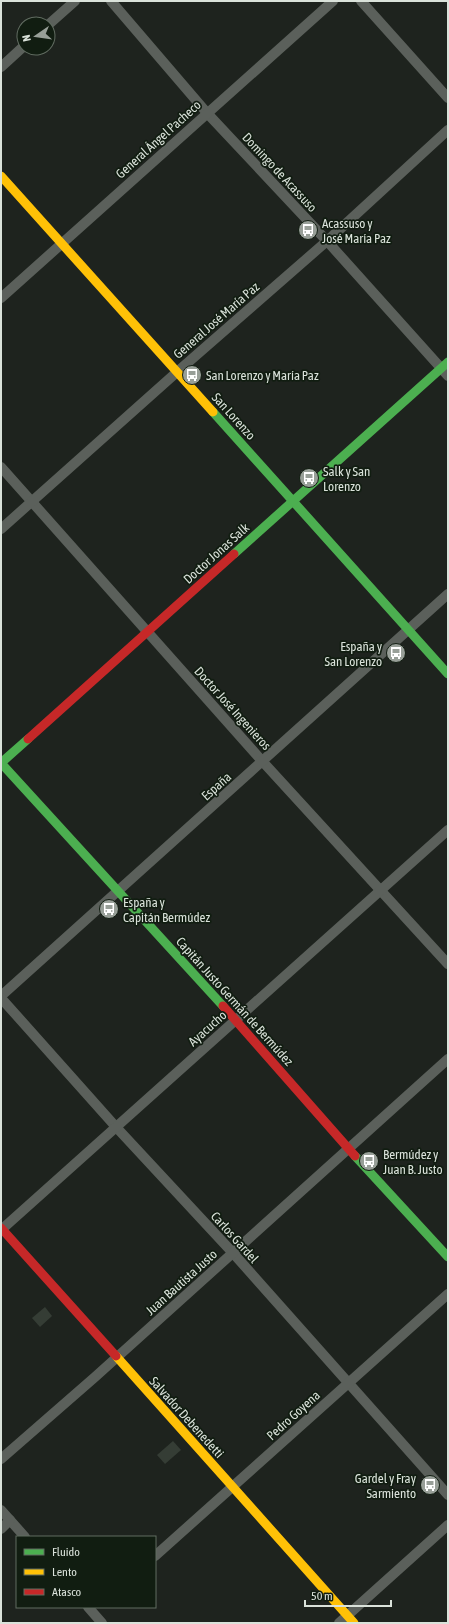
<svg xmlns="http://www.w3.org/2000/svg" width="449" height="1624" font-family="'Asap Condensed',sans-serif">
  <style>
    .building { fill: #353d35 }
    .lines { fill: none; stroke-linecap: round; stroke-linejoin: round }
    .street { stroke: #5b605b; stroke-width: 10 }
    .fast { stroke: #4caf50; stroke-width: 9 }
    .slow { stroke: #ffc107; stroke-width: 9 }
    .jam { stroke: #c62828; stroke-width: 9 }
    .labels { text-anchor: middle; stroke-width: 3.5; stroke-linejoin: round; paint-order: stroke }
    .street-label { font-size: 13px; fill: #dae2da; stroke: #111d11 }
    .poi-label { font-size: 13px; fill: #dae2da; stroke: #111d11; text-anchor: start }
  </style>
  <rect width="100%" height="100%" fill="#1e231e"/>
  <g class="building">
    <polygon points="45,1307 52,1316 40,1327 32,1318"/>
    <polygon points="173,1441 181,1450 165,1464 157,1455"/>
  </g>
  <g class="lines">
    <g class="street">
      <polyline points="111,1 207,113 327,241 448,376"/>
      <polyline points="361,1 448,98"/>
      <polyline points="48,25 75,1"/>
      <polyline points="1,67 24,46"/>
      <polyline points="1,298 333,1"/>
      <polyline points="1,467 263,762 448,964"/>
      <polyline points="1,529 177,372 327,241 448,130"/>
      <polyline points="1,996 448,594"/>
      <polyline points="1,998 116,1127 233,1253 448,1495"/>
      <polyline points="1,1230 448,830"/>
      <polyline points="1,1459 95,1377 448,1059"/>
      <polyline points="1,1510 25,1537"/>
      <polyline points="1,1529 10,1520"/>
      <polyline points="155,1556 448,1294"/>
      <polyline points="88,1607 102,1623"/>
      <polyline points="339,1623 448,1525"/>
    </g>
    <g class="fast">
      <polyline points="213,412 448,674"/>
      <polyline points="234,554 448,362"/>
      <polyline points="28,739 1,763 223,1006"/>
      <polyline points="355,1156 448,1257"/>
    </g>
    <g class="slow">
      <polyline points="1,176 213,412"/>
      <polyline points="116,1356 354,1623"/>
    </g>
    <g class="jam">
      <polyline points="28,739 234,554"/>
      <polyline points="223,1006 355,1156"/>
      <polyline points="1,1228 116,1356"/>
    </g>
  </g>
  <defs>
    <symbol id="bus-disc" viewBox="-11 -11 22 22"><circle r="9.5" fill="#989f98" stroke="#111d11"/><path d="M-5-6H5V4H4V6H2V4H-2V6H-4V4H-5ZM-3.5-4V0h7V-4ZM-3.5 1.2v1.5H-2V1.2ZM2 1.2v1.5H3.5V1.2Z" fill="#fff"/></symbol>
  </defs>
  <g fill-rule="evenodd">
    <use href="#bus-disc" x="297" y="219" width="22" height="22"/>
    <use href="#bus-disc" x="181" y="364" width="22" height="22"/>
    <use href="#bus-disc" x="298" y="467" width="22" height="22"/>
    <use href="#bus-disc" x="385" y="642" width="22" height="22"/>
    <use href="#bus-disc" x="98" y="898" width="22" height="22"/>
    <use href="#bus-disc" x="358" y="1150" width="22" height="22"/>
    <use href="#bus-disc" x="419" y="1474" width="22" height="22"/>
  </g>
  <g class="labels">
    <g class="street-label">
      <text transform="translate(158 139) rotate(-42)" y="5">General Ángel Pacheco</text>
      <text transform="translate(280 172) rotate(47)" y="5">Domingo de Acassuso</text>
      <text transform="translate(216 320) rotate(-41)" y="5">General José María Paz</text>
      <text transform="translate(234 416) rotate(48)" y="5">San Lorenzo</text>
      <text transform="translate(216 553) rotate(-42)" y="5">Doctor Jonas Salk</text>
      <text transform="translate(233 708) rotate(48)" y="5">Doctor José Ingenieros</text>
      <text transform="translate(216 786) rotate(-42)" y="5">España</text>
      <text transform="translate(235 1001) rotate(48)" y="5">Capitán Justo Germán de Bermúdez</text>
      <text transform="translate(207 1028) rotate(-42)" y="5">Ayacucho</text>
      <text transform="translate(235 1237) rotate(48)" y="5">Carlos Gardel</text>
      <text transform="translate(181 1282) rotate(-42)" y="5">Juan Bautista Justo</text>
      <text transform="translate(293 1415) rotate(-42)" y="5">Pedro Goyena</text>
      <text transform="translate(187 1417) rotate(48)" y="5">Salvador Debenedetti</text>
    </g>
    <g class="poi-label">
      <text x="322" y="228">Acassuso y<tspan x="322" dy="15">José María Paz</tspan></text>
      <text x="206" y="380">San Lorenzo y María Paz</text>
      <text x="323" y="476">Salk y San<tspan x="323" dy="15">Lorenzo</tspan></text>
      <text x="382" y="651" text-anchor="end">España y<tspan x="382" dy="15">San Lorenzo</tspan></text>
      <text x="123" y="907">España y<tspan x="123" dy="15">Capitán Bermúdez</tspan></text>
      <text x="383" y="1159">Bermúdez y<tspan x="383" dy="15">Juan B. Justo</tspan></text>
      <text x="416" y="1483" text-anchor="end">Gardel y Fray<tspan x="416" dy="15">Sarmiento</tspan></text>
    </g>
  </g>
  <rect width="449" height="1624" fill="none" stroke="#dae2da" stroke-width="4"/>
  <rect x="16" y="1536" width="140" height="72" fill="#111d11" stroke="#616c61"/>
  <rect x="24" y="1549" width="20" height="6" fill="#4caf50" stroke="#616c61"/>
  <text x="52" y="1556" font-size="12" fill="#dae2da">Fluido</text>
  <rect x="24" y="1569" width="20" height="6" fill="#ffc107" stroke="#616c61"/>
  <text x="52" y="1576" font-size="12" fill="#dae2da">Lento</text>
  <rect x="24" y="1589" width="20" height="6" fill="#c62828" stroke="#616c61"/>
  <text x="52" y="1596" font-size="12" fill="#dae2da">Atasco</text>
  <g transform="translate(36 36) rotate(257)"><circle r="19" fill="#111d11" stroke="#616c61"/>
  <path d="M0-3L7 15L0 10L-7 15Z" fill="#989f98"/>
  <text y="-6" font-size="11" font-weight="bold" text-anchor="middle" fill="#dae2da">N</text>
  </g>
  <path d="M305 1600v6h86v-6" fill="none" stroke="#dae2da" stroke-width="2"/>
  <text x="311" y="1600" font-size="12" fill="#dae2da" stroke="#111d11" stroke-width="3" paint-order="stroke">50 m</text>
</svg>
